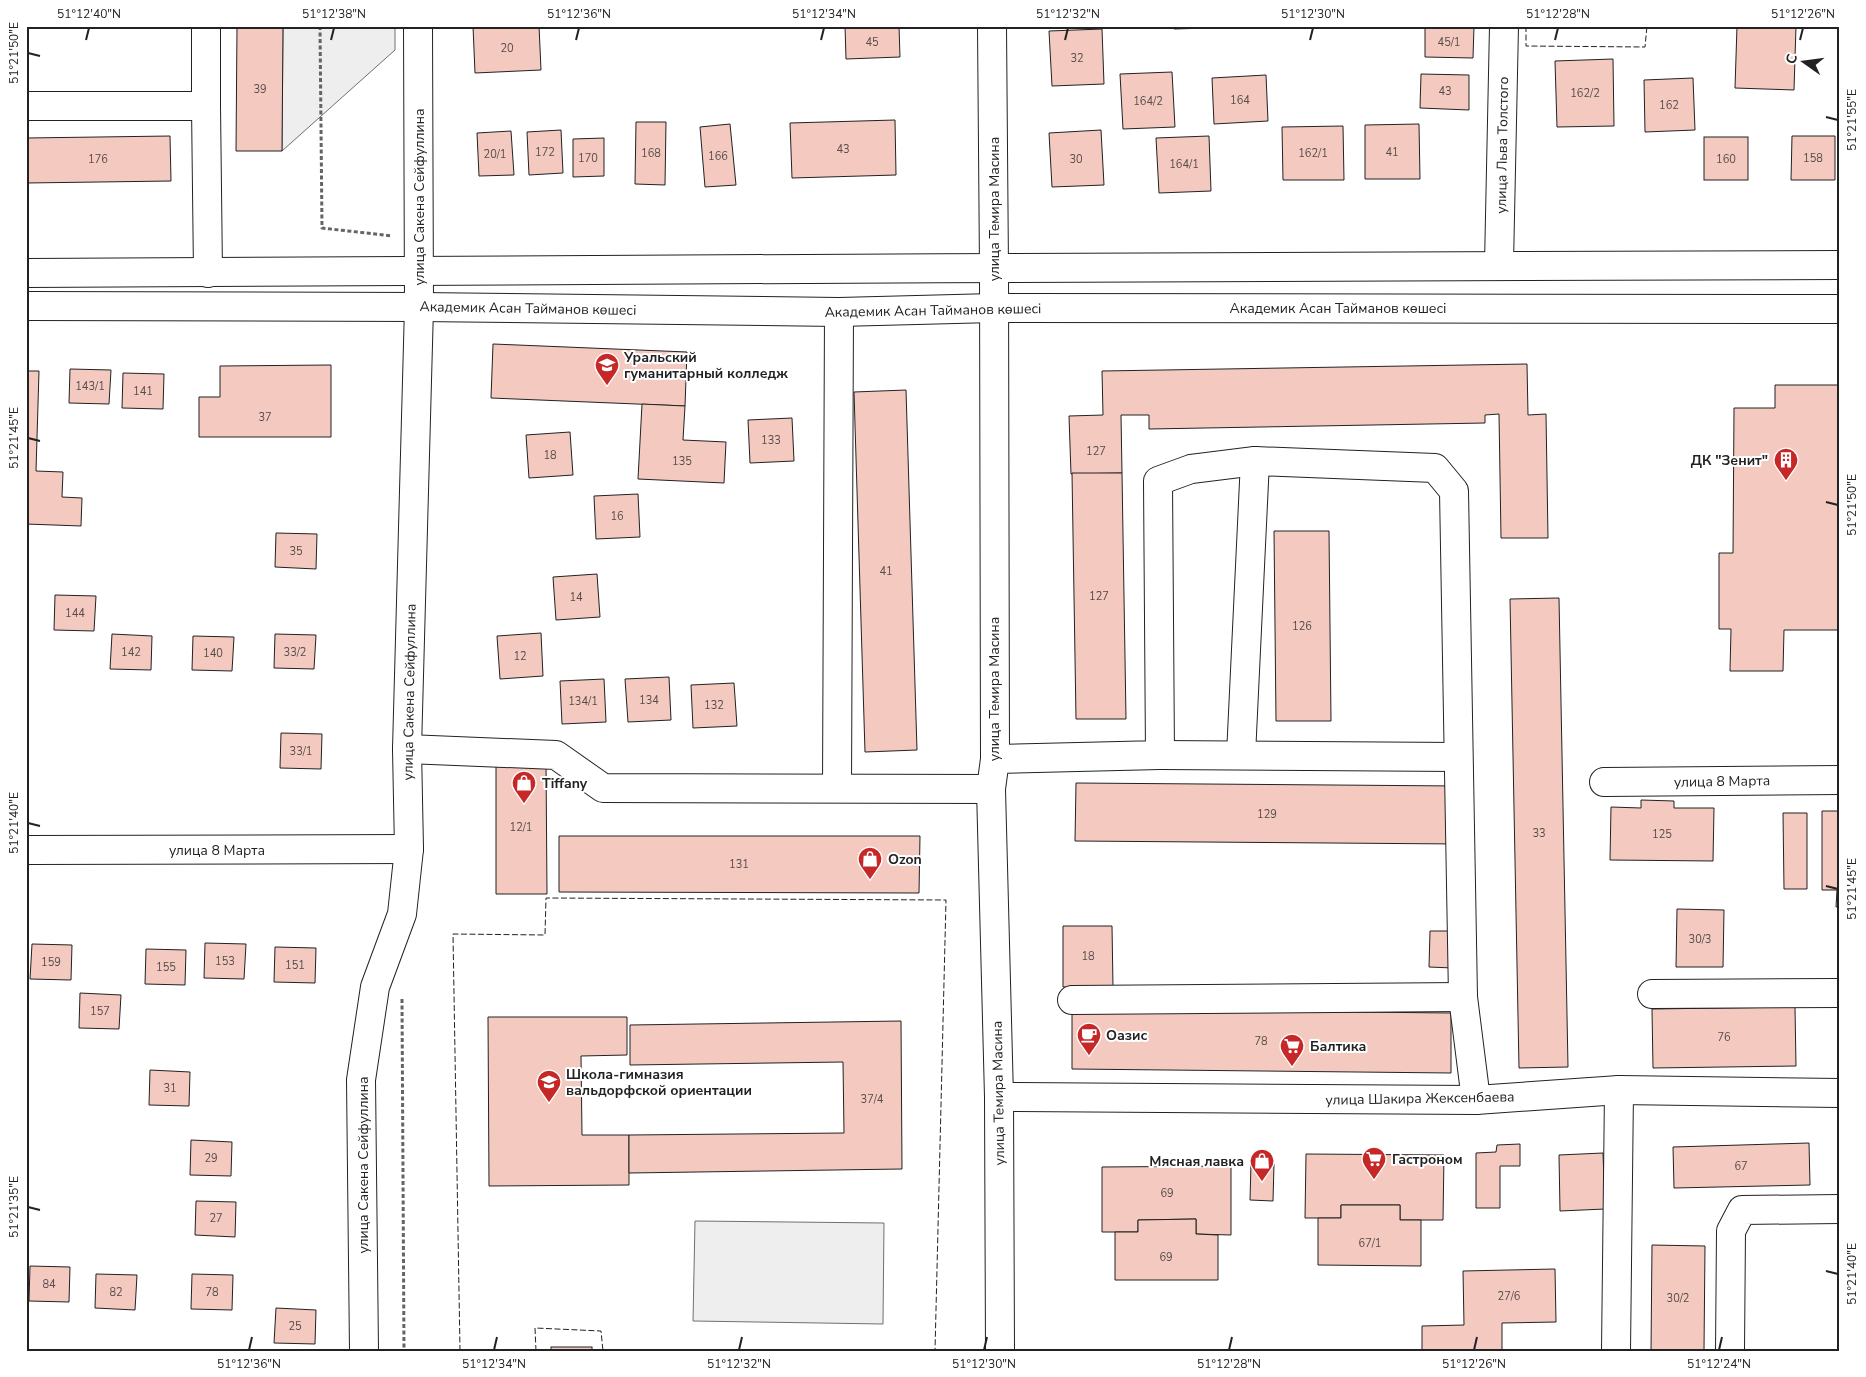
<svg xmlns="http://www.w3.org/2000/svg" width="1866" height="1377" font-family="'Nunito Sans',sans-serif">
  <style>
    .green { fill: #eee; stroke: #6f6f6f }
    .building { fill: #f3c9c0; stroke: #222 }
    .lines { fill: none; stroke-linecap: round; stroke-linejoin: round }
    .minor-casing { stroke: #222; stroke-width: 30 }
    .path { stroke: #646464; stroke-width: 3; stroke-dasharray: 4 2.5; stroke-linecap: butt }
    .minor { stroke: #fff; stroke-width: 28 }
    .fence { stroke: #222; stroke-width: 1; stroke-dasharray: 6 2.5; stroke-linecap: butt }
    .ticks { fill: none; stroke: #222; stroke-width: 2 }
    .labels { text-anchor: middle; stroke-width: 4; stroke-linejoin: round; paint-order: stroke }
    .number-label { font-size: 11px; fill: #564c4a }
    .street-label { font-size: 14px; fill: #222; stroke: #fff }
    .poi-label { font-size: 14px; font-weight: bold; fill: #222; stroke: #fff; text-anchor: start }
    .neatline { fill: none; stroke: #222; stroke-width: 2 }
    .ticks-label { font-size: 12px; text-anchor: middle; fill: #222 }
  </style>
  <rect width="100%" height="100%" fill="#fff"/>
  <g class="green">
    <polygon points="283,26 395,26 395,50 282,151"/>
    <polygon points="695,1221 884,1223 883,1324 693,1321"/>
  </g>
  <g class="building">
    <polygon points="237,26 283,26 282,151 236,151"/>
    <polygon points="473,26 539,26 541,70 475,73"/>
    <polygon points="845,26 899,26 900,57 846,59"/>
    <polygon points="1174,26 1245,26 1245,27 1174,29"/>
    <polygon points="1425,26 1474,26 1473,58 1425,57"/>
    <polygon points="1737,26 1796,26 1794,90 1735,88"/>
    <polygon points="1102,29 1104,84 1052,86 1049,31"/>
    <polygon points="1613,59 1614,126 1557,127 1555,61"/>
    <polygon points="1172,72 1175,127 1123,129 1120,74"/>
    <polygon points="1421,74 1469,75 1469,110 1420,108"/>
    <polygon points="1266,75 1268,121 1214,124 1212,78"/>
    <polygon points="1693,78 1695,130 1645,132 1644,80"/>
    <polygon points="895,120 896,175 792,178 790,123"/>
    <polygon points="636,122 666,122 665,185 635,184"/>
    <polygon points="730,124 736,185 705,187 700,127"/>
    <polygon points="1419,124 1420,179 1365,179 1365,125"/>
    <polygon points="1343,126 1344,180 1283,180 1282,127"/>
    <polygon points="561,130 563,173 529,175 527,132"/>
    <polygon points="1101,130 1104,185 1052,187 1049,133"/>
    <polygon points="511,131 514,175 479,176 477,133"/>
    <polygon points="170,136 171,181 26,183 26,138"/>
    <polygon points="1209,136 1211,191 1159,193 1156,138"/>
    <polygon points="1792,136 1835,136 1835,180 1791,180"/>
    <rect x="1704" y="137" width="44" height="43"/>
    <polygon points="604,138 604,176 573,177 573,139"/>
    <polygon points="493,344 687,352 685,406 491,398"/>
    <polygon points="1527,364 1528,415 1546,414 1548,538 1501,538 1499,414 1485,415 1485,423 1149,429 1149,415 1121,415 1122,473 1071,474 1069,416 1103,415 1102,371"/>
    <polygon points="331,365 331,437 199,437 199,397 220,397 220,366"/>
    <polygon points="70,369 111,370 109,404 69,403"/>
    <polygon points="26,371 39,371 36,471 63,472 62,497 82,498 81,526 26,524"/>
    <polygon points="123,373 164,374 163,409 122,408"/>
    <polygon points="1775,385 1840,385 1840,630 1784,630 1783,671 1730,671 1731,629 1719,629 1719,553 1733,553 1734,408 1775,408"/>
    <polygon points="906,390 917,750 865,752 854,392"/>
    <polygon points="642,404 685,406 683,440 726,442 724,483 638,479"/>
    <polygon points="792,418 794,461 750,463 748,420"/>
    <polygon points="570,432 573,475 529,478 526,435"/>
    <polygon points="1072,473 1122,473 1126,719 1076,719"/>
    <polygon points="638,494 640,537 596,539 594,496"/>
    <polygon points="1274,531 1329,531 1331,721 1276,721"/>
    <polygon points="276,533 317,534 316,569 275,567"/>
    <polygon points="597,574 600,617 556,620 553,577"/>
    <polygon points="55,595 96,596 94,631 54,630"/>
    <polygon points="1559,598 1568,1067 1519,1068 1510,599"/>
    <polygon points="541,633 543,676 500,679 497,636"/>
    <polygon points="112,634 152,636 151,670 110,669"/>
    <polygon points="275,634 316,635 314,669 274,668"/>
    <polygon points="193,636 234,637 232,671 192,670"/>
    <polygon points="669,677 671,720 628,722 625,679"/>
    <polygon points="604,679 606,722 562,724 560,681"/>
    <polygon points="734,683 737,726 693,728 691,685"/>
    <polygon points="281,733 322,734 321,769 280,768"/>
    <polygon points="546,759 547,894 496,894 496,760"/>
    <polygon points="1076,783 1459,786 1458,844 1075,841"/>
    <polygon points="1641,800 1674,801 1674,808 1714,808 1713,861 1610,860 1611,807 1641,808"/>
    <polygon points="1822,811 1840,811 1840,907 1836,907 1837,890 1822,890"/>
    <polygon points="1783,813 1807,813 1807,889 1784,889"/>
    <polygon points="559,836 920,836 919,893 559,892"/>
    <polygon points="1677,909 1724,910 1723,967 1676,967"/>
    <polygon points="1063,926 1112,926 1113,987 1063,987"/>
    <polygon points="1430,931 1454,931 1453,968 1429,967"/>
    <polygon points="205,943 246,944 244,979 204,978"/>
    <polygon points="32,944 72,945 71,980 30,979"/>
    <polygon points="275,947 316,948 315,983 274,982"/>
    <polygon points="146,949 186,950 185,985 145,984"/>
    <polygon points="80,993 121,995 119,1029 79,1028"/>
    <polygon points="1795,1007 1796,1066 1653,1068 1652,1009"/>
    <polygon points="1072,1009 1451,1013 1451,1073 1072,1069"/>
    <polygon points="488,1017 627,1017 627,1055 581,1056 582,1135 629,1135 629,1185 489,1186"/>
    <polygon points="901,1021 902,1169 629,1173 629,1135 844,1133 843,1062 630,1065 630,1025"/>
    <polygon points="150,1070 190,1072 189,1106 149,1105"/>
    <polygon points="191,1140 232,1142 231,1176 190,1175"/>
    <polygon points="1809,1143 1810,1185 1674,1188 1673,1147"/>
    <polygon points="1520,1144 1520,1166 1500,1166 1500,1208 1476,1208 1476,1153 1496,1152 1497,1145"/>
    <polygon points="1603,1153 1605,1209 1560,1211 1559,1155"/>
    <polygon points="1306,1154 1444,1155 1443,1220 1400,1220 1400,1205 1341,1205 1341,1218 1305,1218"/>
    <polygon points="1251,1163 1274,1164 1273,1201 1250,1200"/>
    <polygon points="1231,1166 1231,1235 1196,1234 1196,1219 1138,1220 1138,1232 1102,1232 1102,1167"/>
    <polygon points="196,1201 236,1202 235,1237 195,1235"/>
    <polygon points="1341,1205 1400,1205 1400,1220 1421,1220 1421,1266 1318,1265 1318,1218 1341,1218"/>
    <polygon points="1196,1219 1196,1234 1218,1235 1218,1280 1115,1280 1115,1232 1138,1232 1138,1220"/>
    <polygon points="1652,1245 1705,1246 1704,1351 1651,1351"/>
    <polygon points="30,1266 70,1267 69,1302 29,1301"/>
    <polygon points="1555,1269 1556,1322 1502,1323 1502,1351 1422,1351 1422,1326 1464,1325 1463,1271"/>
    <polygon points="96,1274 137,1275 135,1310 95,1308"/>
    <polygon points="192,1274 233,1275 232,1310 191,1309"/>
    <polygon points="276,1308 316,1310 315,1344 274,1343"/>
    <rect x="551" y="1347" width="41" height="4"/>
  </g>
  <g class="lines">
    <defs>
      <g id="minor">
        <polyline points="206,26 206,106"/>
        <polyline points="992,26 994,268 995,759 991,789 999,1097 1000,1351"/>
        <polyline points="26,106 206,106 208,273"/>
        <polyline points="1499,264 1504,26"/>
        <path d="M26 273C631 273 1235 263 1840 265"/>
        <polyline points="26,306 419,307 839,312 994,308 1840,309"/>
        <polyline points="407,749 556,755 603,788 991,789"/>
        <polyline points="1160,755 1458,757"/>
        <polyline points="1241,755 1255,461"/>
        <polyline points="995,759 1160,755 1158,481 1191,469 1255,461 1435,468 1454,491 1463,997 1476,1100"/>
        <polyline points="1604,782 1840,780"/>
        <polyline points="837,788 839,312"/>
        <polyline points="26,850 409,849"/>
        <polyline points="1652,994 1840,993"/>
        <polyline points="1072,1000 1463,997"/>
        <polyline points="999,1097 1476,1100 1619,1090 1840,1093"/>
        <polyline points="364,1351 361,1080 375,987 402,914 409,849 407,749 419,307 418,26"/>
        <polyline points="1616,1351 1619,1090"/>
        <polyline points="1730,1351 1731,1231 1742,1210 1840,1209"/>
      </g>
    </defs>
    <use href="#minor" class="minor-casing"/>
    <g class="path">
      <polyline points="320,26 322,228 392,236"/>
      <polyline points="402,999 404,1351"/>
    </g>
    <use href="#minor" class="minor"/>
    <g class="fence">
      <polyline points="1526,26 1526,46 1645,47 1647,26"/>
      <polyline points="460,1351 453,934 545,935 546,898 946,900 935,1351"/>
      <polyline points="536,1351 535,1328 601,1331 603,1351"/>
    </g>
  </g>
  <path class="ticks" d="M86 40 89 28M331 40 334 28M576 40 579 28M821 40 824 28M1065 40 1068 28M1310 40 1313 28M1555 40 1558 28M1800 40 1803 28M28 53 40 56M1826 117 1838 120M28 438 40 441M1826 502 1838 505M28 823 40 826M1826 886 1838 889M28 1207 40 1210M1826 1271 1838 1274M249 1350 252 1337M494 1350 497 1337M739 1350 742 1337M984 1350 987 1337M1229 1350 1232 1337M1474 1350 1477 1337M1719 1350 1722 1337"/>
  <defs>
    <symbol id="university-pin" viewBox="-11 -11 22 30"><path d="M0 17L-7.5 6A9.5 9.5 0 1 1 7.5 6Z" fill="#c62828" stroke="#fff"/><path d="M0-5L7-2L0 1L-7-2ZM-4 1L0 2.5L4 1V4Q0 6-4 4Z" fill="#fff"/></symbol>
    <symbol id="building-pin" viewBox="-11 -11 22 30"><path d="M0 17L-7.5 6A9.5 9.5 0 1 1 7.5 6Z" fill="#c62828" stroke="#fff"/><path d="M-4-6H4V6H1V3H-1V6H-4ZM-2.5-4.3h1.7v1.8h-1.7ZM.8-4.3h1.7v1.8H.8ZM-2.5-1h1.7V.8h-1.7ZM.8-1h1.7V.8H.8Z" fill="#fff"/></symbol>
    <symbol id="shop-pin" viewBox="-11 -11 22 30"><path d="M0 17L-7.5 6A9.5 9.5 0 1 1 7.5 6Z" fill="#c62828" stroke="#fff"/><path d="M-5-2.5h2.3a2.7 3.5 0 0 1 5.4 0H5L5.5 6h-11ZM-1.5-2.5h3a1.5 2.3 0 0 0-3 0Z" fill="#fff"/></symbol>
    <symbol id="cafe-pin" viewBox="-11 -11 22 30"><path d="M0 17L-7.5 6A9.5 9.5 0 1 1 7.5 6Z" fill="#c62828" stroke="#fff"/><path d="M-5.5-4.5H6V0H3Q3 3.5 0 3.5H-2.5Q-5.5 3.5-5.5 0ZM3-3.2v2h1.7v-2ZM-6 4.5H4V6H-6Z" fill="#fff"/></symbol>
    <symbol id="supermarket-pin" viewBox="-11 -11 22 30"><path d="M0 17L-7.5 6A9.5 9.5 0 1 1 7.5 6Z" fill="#c62828" stroke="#fff"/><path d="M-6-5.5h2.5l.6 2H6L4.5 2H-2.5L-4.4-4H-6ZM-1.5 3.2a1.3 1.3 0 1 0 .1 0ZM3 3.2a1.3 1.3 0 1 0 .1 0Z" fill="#fff"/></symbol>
    <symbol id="school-pin" viewBox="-11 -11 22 30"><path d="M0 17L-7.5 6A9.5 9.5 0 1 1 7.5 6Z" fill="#c62828" stroke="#fff"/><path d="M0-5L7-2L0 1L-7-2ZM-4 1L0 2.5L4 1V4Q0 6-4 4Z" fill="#fff"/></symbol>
  </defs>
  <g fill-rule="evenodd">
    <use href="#university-pin" x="593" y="351" width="28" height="38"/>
    <use href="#building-pin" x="1772" y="446" width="28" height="38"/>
    <use href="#shop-pin" x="510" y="769" width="28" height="38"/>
    <use href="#shop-pin" x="856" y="845" width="28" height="38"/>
    <use href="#cafe-pin" x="1075" y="1021" width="28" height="38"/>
    <use href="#supermarket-pin" x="1278" y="1032" width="28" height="38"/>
    <use href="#school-pin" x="535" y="1068" width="28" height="38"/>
    <use href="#supermarket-pin" x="1360" y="1145" width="28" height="38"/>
    <use href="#shop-pin" x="1248" y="1147" width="28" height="38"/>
  </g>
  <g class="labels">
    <g class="number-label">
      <text x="872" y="46">45</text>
      <text x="1449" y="46">45/1</text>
      <text x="507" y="52">20</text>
      <text x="1077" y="62">32</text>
      <text x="260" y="93">39</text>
      <text x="1445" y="95">43</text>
      <text x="1585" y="97">162/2</text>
      <text x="1240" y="104">164</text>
      <text x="1148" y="105">164/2</text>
      <text x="1669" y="109">162</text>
      <text x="843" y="153">43</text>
      <text x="545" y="156">172</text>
      <text x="1392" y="156">41</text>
      <text x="651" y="157">168</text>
      <text x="1313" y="157">162/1</text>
      <text x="495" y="158">20/1</text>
      <text x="718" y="160">166</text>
      <text x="588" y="162">170</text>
      <text x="1813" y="162">158</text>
      <text x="98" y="163">176</text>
      <text x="1076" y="163">30</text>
      <text x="1726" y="163">160</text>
      <text x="1184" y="168">164/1</text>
      <text x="90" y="390">143/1</text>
      <text x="143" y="395">141</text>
      <text x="265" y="421">37</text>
      <text x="771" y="444">133</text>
      <text x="1096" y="455">127</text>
      <text x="550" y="459">18</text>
      <text x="682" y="465">135</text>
      <text x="617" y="520">16</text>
      <text x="296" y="555">35</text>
      <text x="886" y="575">41</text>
      <text x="1099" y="600">127</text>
      <text x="576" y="601">14</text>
      <text x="75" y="617">144</text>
      <text x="1302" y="630">126</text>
      <text x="131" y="656">142</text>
      <text x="295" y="656">33/2</text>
      <text x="213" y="657">140</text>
      <text x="520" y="660">12</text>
      <text x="649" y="704">134</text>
      <text x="583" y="705">134/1</text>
      <text x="714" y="709">132</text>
      <text x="301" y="755">33/1</text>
      <text x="1267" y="818">129</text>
      <text x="521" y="831">12/1</text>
      <text x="1539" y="837">33</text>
      <text x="1662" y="838">125</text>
      <text x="739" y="868">131</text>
      <text x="1700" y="943">30/3</text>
      <text x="1088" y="960">18</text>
      <text x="225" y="965">153</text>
      <text x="51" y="966">159</text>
      <text x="295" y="969">151</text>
      <text x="166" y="971">155</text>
      <text x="100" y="1015">157</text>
      <text x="1724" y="1041">76</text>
      <text x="1261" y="1045">78</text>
      <text x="170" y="1092">31</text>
      <text x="872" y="1103">37/4</text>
      <text x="211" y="1162">29</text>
      <text x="1741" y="1170">67</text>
      <text x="1167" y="1197">69</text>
      <text x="216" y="1222">27</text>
      <text x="1370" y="1247">67/1</text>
      <text x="1166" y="1261">69</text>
      <text x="49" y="1288">84</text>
      <text x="116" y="1296">82</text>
      <text x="212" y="1296">78</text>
      <text x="1509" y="1300">27/6</text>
      <text x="1678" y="1302">30/2</text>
      <text x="295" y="1330">25</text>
    </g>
    <g class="street-label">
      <text transform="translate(1502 145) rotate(-89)" y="5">улица Льва Толстого</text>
      <text transform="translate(419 197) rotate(-90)" y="5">улица Сакена Сейфуллина</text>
      <text transform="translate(994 209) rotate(-90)" y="5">улица Темира Масина</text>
      <text transform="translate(528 308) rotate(1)" y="5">Академик Асан Тайманов көшесі</text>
      <text x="1338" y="313">Академик Асан Тайманов көшесі</text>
      <text transform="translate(933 310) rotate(-1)" y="5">Академик Асан Тайманов көшесі</text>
      <text transform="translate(994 689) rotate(-90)" y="5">улица Темира Масина</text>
      <text transform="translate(409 692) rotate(-89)" y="5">улица Сакена Сейфуллина</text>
      <text transform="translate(1722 781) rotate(-1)" y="5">улица 8 Марта</text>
      <text x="217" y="855">улица 8 Марта</text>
      <text transform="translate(998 1093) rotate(-91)" y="5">улица Темира Масина</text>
      <text transform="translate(1420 1098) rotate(-1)" y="5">улица Шакира Жексенбаева</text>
      <text transform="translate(363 1165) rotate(-90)" y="5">улица Сакена Сейфуллина</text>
    </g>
    <g class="poi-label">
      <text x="624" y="362">Уральский<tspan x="624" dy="16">гуманитарный колледж</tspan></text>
      <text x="1768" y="465" text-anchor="end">ДК "Зенит"</text>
      <text x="542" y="788">Tiffany</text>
      <text x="888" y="864">Ozon</text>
      <text x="1106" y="1040">Оазис</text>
      <text x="1310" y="1051">Балтика</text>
      <text x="566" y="1079">Школа-гимназия<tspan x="566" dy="16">вальдорфской ориентации</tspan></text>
      <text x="1392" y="1164">Гастроном</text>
      <text x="1244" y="1166" text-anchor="end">Мясная лавка</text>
    </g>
  </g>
  <rect width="1866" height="1377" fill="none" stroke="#ffffff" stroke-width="55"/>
  <g transform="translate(1804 62) rotate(284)" stroke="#ffffff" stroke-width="4" paint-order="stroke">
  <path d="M0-4L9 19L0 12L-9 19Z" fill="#222222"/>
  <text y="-8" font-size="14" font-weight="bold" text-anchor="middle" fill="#222222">С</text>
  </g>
  <rect x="28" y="28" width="1810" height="1322" class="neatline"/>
  <g class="ticks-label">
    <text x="89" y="18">51°12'40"N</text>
    <text x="334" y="18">51°12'38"N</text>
    <text x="579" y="18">51°12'36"N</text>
    <text x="824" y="18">51°12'34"N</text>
    <text x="1068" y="18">51°12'32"N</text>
    <text x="1313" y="18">51°12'30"N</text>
    <text x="1558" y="18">51°12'28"N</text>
    <text x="1803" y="18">51°12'26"N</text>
    <text transform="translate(14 53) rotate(-90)" y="4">51°21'50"E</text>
    <text transform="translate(1852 120) rotate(-90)" y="4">51°21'55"E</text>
    <text transform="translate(14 438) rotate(-90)" y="4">51°21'45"E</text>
    <text transform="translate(1852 505) rotate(-90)" y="4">51°21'50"E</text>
    <text transform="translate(14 823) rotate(-90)" y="4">51°21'40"E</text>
    <text transform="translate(1852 889) rotate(-90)" y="4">51°21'45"E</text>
    <text transform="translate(14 1207) rotate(-90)" y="4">51°21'35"E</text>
    <text transform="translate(1852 1274) rotate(-90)" y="4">51°21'40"E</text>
    <text x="249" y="1368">51°12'36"N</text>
    <text x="494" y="1368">51°12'34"N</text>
    <text x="739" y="1368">51°12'32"N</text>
    <text x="984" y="1368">51°12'30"N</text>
    <text x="1229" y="1368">51°12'28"N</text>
    <text x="1474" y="1368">51°12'26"N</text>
    <text x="1719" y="1368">51°12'24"N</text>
  </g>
</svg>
